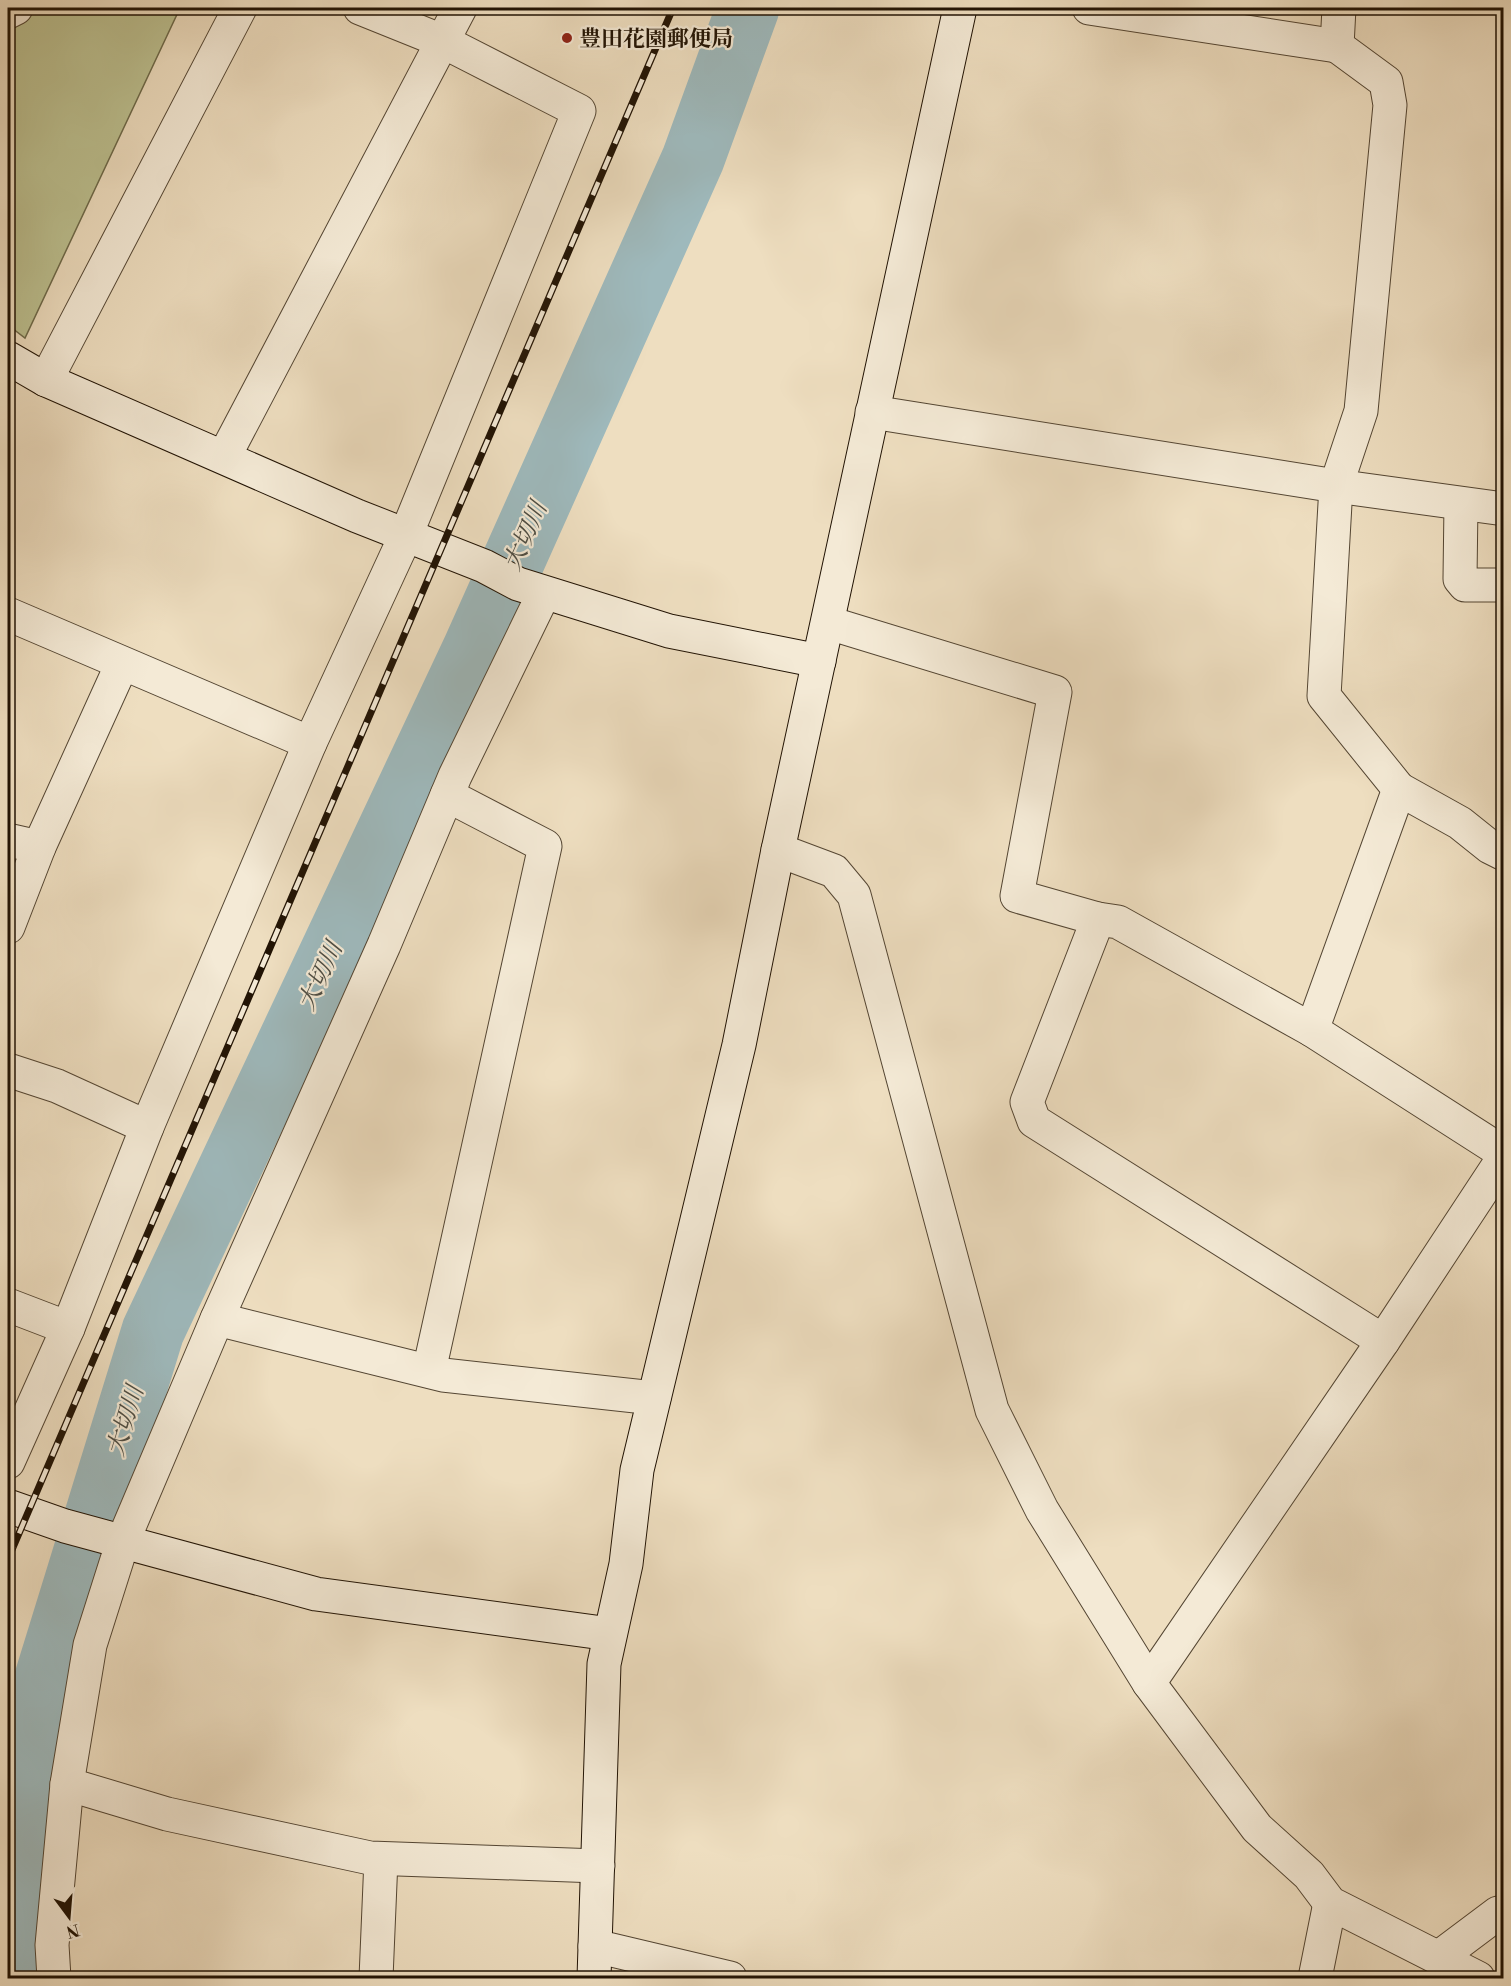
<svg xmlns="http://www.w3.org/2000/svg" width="1511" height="1986" font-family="'Libre Bodoni','Noto Serif JP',serif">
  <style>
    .green { fill: #bcc090; stroke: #6e6a4a; stroke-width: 1.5 }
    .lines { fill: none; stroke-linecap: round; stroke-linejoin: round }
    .river { stroke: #9eb9bc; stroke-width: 63 }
    .street-casing { stroke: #544633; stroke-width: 35 }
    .secondary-casing { stroke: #211304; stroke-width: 35 }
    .street { stroke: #f4ead6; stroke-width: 33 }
    .secondary { stroke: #f4ead6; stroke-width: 33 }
    .rail-casing { stroke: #211304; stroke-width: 7 }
    .rail { stroke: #f4ead6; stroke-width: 4.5; stroke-dasharray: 14; stroke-linecap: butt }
    .poi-dot { fill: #8f2418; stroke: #f4ead6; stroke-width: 2 }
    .labels { text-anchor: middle; stroke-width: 4.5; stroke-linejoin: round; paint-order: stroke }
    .poi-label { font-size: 22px; font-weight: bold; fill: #211304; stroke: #f4ead6; text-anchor: start }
    .water-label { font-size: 24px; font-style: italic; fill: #4d4d44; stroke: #f4ead6 }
  </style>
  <rect width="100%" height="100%" fill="#eedec0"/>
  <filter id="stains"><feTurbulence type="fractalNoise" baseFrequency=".00333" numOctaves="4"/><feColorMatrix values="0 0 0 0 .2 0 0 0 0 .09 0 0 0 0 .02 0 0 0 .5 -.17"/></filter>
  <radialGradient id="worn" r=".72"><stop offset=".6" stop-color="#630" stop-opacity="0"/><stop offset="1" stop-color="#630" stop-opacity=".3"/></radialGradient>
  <polygon class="green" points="37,8 180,8 25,338 8,325 8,29"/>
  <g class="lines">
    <polyline class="river" points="14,1978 10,1941 24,1749 153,1331 474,649 693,159 748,8"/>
    <defs>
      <g id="street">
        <polyline points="1089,8 1337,46"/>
        <polyline points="1339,8 1337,46 1386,82 1390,105 1361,411 1336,486 1324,696 1399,789"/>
        <polyline points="8,12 16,8"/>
        <polyline points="46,380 240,8"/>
        <polyline points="872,412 1336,486 1504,509"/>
        <polyline points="224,457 460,8"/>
        <polyline points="1461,504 1460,579 1465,585 1504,585"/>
        <polyline points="8,614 310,743"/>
        <polyline points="829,623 1055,692 1017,896 1098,919"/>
        <polyline points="8,840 39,847"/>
        <polyline points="778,850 834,871 854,895 992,1410 1042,1510 1149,1683 1257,1828 1309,1875 1330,1903 1478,1978"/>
        <polyline points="8,927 39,847 122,664"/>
        <polyline points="1312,1030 1504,1153"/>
        <polyline points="8,1070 57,1086 147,1127"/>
        <polyline points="8,1305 68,1328"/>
        <polyline points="217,1319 443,1375 654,1398"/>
        <polyline points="1383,1341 1034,1121 1027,1102 1098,919 1118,922 1312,1030 1399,789 1460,823 1490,847 1504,854"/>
        <polyline points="429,1371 545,846 447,795"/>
        <polyline points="8,1462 68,1328 147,1127 310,743 406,535 579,111 442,41 360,8"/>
        <polyline points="1149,1683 1383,1341 1504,1157"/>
        <polyline points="67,1784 167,1814 370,1858 598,1866"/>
        <polyline points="595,1946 730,1978"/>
        <polyline points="1438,1958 1498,1913 1504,1912"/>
        <polyline points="54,1978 52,1945 67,1784 90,1645 123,1541 217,1319 384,945 455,776 544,593"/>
        <polyline points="376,1978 381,1859"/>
        <polyline points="1315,1978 1330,1903"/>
      </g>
      <g id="secondary">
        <polyline points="8,358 46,380 357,516 484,566 518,584 669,631 819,661"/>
        <polyline points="8,1506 65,1526 316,1594 610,1634"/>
        <polyline points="594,1978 604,1664 626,1564 637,1470 739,1045 778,850 960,8"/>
      </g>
    </defs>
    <use href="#street" class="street-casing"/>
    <use href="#secondary" class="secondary-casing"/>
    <use href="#street" class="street"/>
    <use href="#secondary" class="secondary"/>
    <defs>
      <polyline id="rail" points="8,1559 673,8"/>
    </defs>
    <use href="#rail" class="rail-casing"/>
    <use href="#rail" class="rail"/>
  </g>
  <circle class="poi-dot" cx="567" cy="38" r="6"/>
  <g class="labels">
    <g class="poi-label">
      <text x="579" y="46">豊田花園郵便局</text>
    </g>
    <g class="water-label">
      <text transform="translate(525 536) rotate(-66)" y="8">大切川</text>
      <text transform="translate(320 976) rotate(-65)" y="8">大切川</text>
      <text transform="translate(125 1421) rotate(-73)" y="8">大切川</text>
    </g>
  </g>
  <rect width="1511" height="1986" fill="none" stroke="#eedec0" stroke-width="30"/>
  <rect x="9" y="9" width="1493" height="1968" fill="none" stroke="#211304" stroke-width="3"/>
  <rect x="15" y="15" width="1481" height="1956" fill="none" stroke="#211304" stroke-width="1.5"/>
  <g transform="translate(69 1917) rotate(164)" stroke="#f4ead6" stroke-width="4.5" paint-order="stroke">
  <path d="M0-4.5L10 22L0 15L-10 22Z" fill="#211304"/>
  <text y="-9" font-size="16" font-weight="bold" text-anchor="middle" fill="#211304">N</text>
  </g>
  <rect width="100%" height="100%" filter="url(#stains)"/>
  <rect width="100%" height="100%" fill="url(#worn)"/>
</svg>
